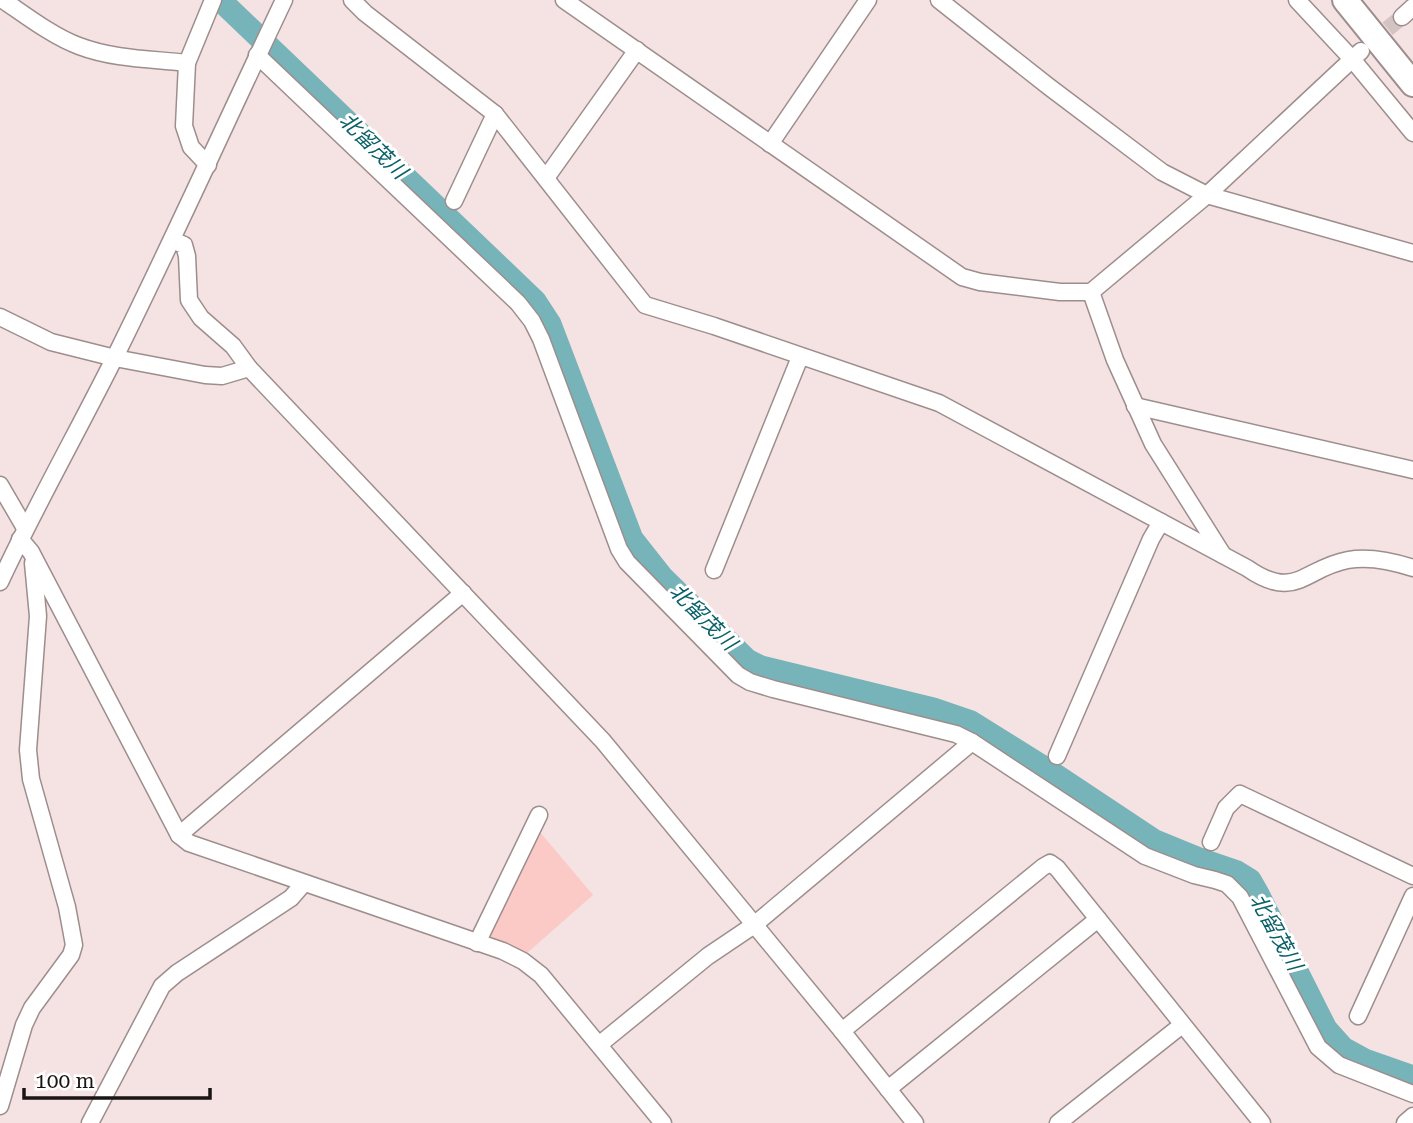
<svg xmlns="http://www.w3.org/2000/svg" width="1413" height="1123" font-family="'Roboto Serif','Noto Sans JP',serif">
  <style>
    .green { fill: #fbc9c6 }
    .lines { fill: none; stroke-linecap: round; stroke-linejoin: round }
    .river { stroke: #77b4b9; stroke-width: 23 }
    .minor-tunnel { stroke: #d3c4c3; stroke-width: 16; stroke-dasharray: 16 8; stroke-linecap: butt }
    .minor-casing { stroke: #9d8e8d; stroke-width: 19 }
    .highway-casing { stroke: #9d8e8d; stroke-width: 28 }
    .minor { stroke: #fff; stroke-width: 16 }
    .highway { stroke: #fff; stroke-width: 24 }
    .labels { text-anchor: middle; stroke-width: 6; stroke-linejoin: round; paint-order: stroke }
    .water-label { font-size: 21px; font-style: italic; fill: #0a6168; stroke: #fff }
  </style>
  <rect width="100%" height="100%" fill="#f4e3e2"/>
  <polygon class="green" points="539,831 593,895 527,953 487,936"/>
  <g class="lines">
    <polyline class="river" points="220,0 535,301 550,324 632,539 662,577 747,660 761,667 933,709 971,722 1048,770 1155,841 1199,859 1237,872 1250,880 1258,894 1326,1029 1343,1048 1365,1060 1413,1077"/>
    <polyline class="minor-tunnel" points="1369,44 1402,17"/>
    <defs>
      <g id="minor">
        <path d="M3 0C25 15 54 37 79 46 113 59 151 59 187 63"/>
        <path d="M352 0 365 13 495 114 645 305 714 326 939 403 1247 568C1296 602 1304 568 1348 560 1370 556 1392 561 1413 568"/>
        <polyline points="564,0 962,277 980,282 1060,292 1091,292 1207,195 1361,51"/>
        <polyline points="939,0 1048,86 1162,172 1207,195 1413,253"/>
        <polyline points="1297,0 1352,59 1413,133"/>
        <polyline points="1402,17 1413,7"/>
        <polyline points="257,55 518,303 532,321 541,339 619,549 627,562 738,675 750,682 773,689 956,734 972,742 1145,856 1194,875 1215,880 1227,884 1240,897 1318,1047 1339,1065 1413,1094"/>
        <polyline points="770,144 868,0"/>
        <polyline points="208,165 191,147 184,126 187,63 213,0"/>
        <polyline points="546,178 637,50"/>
        <polyline points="454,201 495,114"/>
        <polyline points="172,240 184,245 187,256 189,300 201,318 233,346 249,368 603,741 842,1031 915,1123"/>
        <polyline points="1091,292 1115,360 1153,444 1223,555"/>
        <polyline points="0,317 51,342 115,358 205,375 222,376 249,368"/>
        <polyline points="1135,406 1413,470"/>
        <polyline points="0,485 25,528"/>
        <polyline points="20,539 31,552 179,835 189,843 503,951 523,961 541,975 663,1123"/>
        <polyline points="714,570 800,357"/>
        <path d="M0 582C36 505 78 431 116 355 174 238 228 118 284 0"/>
        <polyline points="1057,756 1151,539 1161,522"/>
        <polyline points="179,835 463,593"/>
        <polyline points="1211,842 1226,808 1240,794 1413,876"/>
        <polyline points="477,943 539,815"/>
        <polyline points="1358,1016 1413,896"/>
        <polyline points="842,1031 1043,867 1050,863 1057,868 1262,1123"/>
        <polyline points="600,1044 708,956 754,925 972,742"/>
        <polyline points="888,1089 1098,919"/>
        <polyline points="0,1106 24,1025 32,1008 71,955 74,945 67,907 31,779 28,750 38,616 33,563"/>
        <polyline points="90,1123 162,986 177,973 291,898 304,883"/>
        <polyline points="1058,1123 1182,1025"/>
        <polyline points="1405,1123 1413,1116"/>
      </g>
      <polyline id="highway" points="1345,0 1413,84"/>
    </defs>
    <use href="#minor" class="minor-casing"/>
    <use href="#highway" class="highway-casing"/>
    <use href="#minor" class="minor"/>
    <use href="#highway" class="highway"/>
  </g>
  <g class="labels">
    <g class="water-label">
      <text transform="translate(373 146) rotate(44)" y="7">北留茂川</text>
      <text transform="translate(703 617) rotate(45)" y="7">北留茂川</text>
      <text transform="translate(1276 932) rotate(61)" y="7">北留茂川</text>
    </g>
  </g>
  <path d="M24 1088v10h186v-10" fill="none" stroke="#1a1514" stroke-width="3.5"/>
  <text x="35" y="1088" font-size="21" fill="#1a1514" stroke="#ffffff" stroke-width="5" paint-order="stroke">100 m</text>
</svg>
